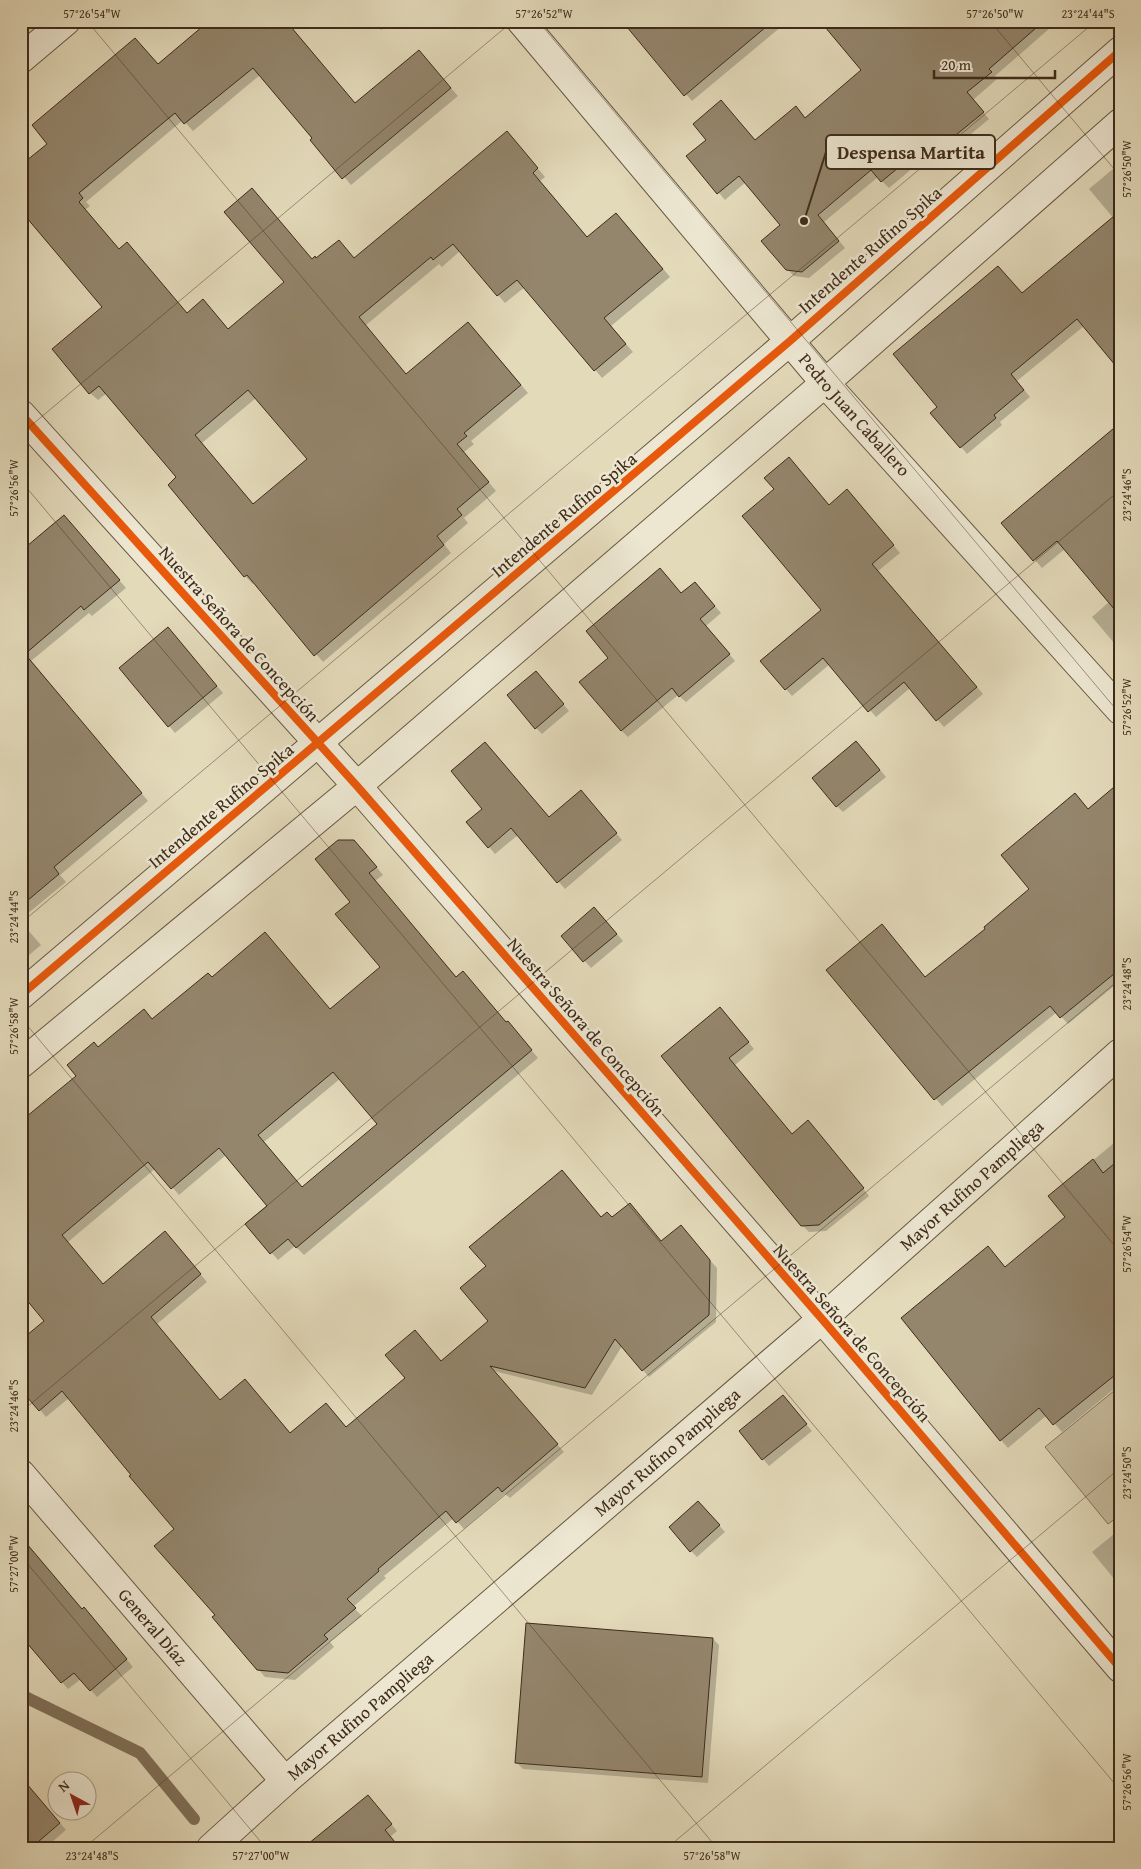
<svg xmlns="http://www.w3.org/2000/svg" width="1141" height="1869" font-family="'Gentium Book Plus',serif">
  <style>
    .green { fill: #c7bc9f; stroke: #82745c }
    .shadow { fill: #0003; fill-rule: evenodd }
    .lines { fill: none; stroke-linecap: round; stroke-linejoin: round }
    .stream { stroke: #7f705a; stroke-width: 12 }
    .building { fill: #94866d; stroke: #3e2b1a; fill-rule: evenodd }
    .minor-casing { stroke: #675742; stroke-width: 30 }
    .minor { stroke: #ede7d2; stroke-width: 28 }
    .cycleway-casing { stroke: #ede7d2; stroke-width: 11 }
    .cycleway { stroke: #e8590c; stroke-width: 8 }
    .ticks { fill: none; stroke: #3e2b1a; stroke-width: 1; stroke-opacity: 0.45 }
    .labels { text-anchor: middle; stroke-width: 5; stroke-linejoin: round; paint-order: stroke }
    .street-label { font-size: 18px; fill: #3e2b1a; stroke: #ede7d2 }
    .leader { fill: none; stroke: #3e2b1a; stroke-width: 2 }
    .callout-dot { fill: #3e2b1a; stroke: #ede7d2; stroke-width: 2 }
    .callout { fill: #ede7d2; stroke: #3e2b1a; stroke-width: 2 }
    .callout-label { font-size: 19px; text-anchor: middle; font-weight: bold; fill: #3e2b1a }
    .neatline { fill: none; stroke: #3e2b1a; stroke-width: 2 }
    .ticks-label { font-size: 12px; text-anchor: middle; fill: #3e2b1a }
  </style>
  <rect width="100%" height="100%" fill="#e3daba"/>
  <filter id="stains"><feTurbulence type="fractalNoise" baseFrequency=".004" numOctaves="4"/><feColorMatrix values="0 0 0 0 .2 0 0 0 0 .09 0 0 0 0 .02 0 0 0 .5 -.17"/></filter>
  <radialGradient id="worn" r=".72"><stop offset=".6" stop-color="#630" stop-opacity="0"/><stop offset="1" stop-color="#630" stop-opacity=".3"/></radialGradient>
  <polygon class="green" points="1120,1386 1120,1515 1108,1524 1045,1447"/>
  <g class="shadow">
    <path d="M211 21H302L293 29 356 105 419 52 458 96 351 185 260 75 193 131 183 120 86 202 90 206 85 210 119 250 187 314 203 301 229 330 286 283 252 190 312 260 355 259 514 140 545 177 540 181 588 238 624 222 670 277 611 326 633 352 602 378 525 287 505 303 460 251 442 267 439 264 365 326 407 375 476 331 528 393 471 441 474 444 464 452 496 491 464 518 468 523 444 544 451 553 323 662 254 582 253 584 245 576 178 478 107 393 98 400 90 393 104 307 21 209 158 65ZM256 398 309 459 254 505 202 443Z"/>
    <polygon points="373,21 392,21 381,30"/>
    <polygon points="631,21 788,21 692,101 629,28"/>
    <polygon points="920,21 1058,21 995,76 997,79 973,100 989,119 941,159 933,151 889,188 878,177 824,222 845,248 809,278 794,276 787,269 782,225 746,182 725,200 687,156 756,142 802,115 806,119"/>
    <polygon points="1120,163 1120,226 1089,189"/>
    <polygon points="1022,295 1120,313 1084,326 1017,381 1030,397 1000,422 1002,425 967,454 932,413 939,407"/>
    <polygon points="1120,425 1120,650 1092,617 1109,602 1065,549 1042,568 1003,523"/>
    <polygon points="854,497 900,553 878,571 983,694 944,727 910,688 876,717 830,664 792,696 762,661 823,610 829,506"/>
    <polygon points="64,516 126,588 92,616 89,613 31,661 148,801 60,875 66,882 21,919 21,544 25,549"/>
    <polygon points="701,590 721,613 706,626 735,661 686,702 678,695 628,737 621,730 682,594"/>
    <polygon points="174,635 223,693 175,733 120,668"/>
    <polygon points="542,679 569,711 542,734 536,728"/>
    <polygon points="485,743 549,818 587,798 622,840 565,889 518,835 495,854 489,847 484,809"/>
    <polygon points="863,749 886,777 843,812 837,806"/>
    <polygon points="1075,795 1088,810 1120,797 1120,981 1068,1024 1057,1012 942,1106 828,970 926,978 987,929 1031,889"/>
    <path d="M361 848 383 875 375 881 457 978 514 1029 538 1058 304 1255 295 1246 278 1260 247 1225 269 1206 226 1155 179 1195 156 1168 68 1242 103 1285 172 1240 207 1282 157 1324 221 1401 252 1388 291 1434 347 1428 441 1362 490 1322 602 1218 612 1219 662 1242 687 1234 717 1268 716 1322 649 1377 622 1346 592 1395 494 1371 564 1452 510 1498 505 1494 464 1529 454 1518 384 1576 386 1578 353 1607 362 1616 330 1642 334 1647 295 1680 265 1677 258 1669 176 1529 133 1475 69 1398 46 1417 40 1410 46 1321 78 1076 98 1049 153 1021 212 978 330 1010 381 967 352 902ZM341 1078 379 1124 302 1188 264 1142Z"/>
    <polygon points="601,915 623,941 591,968 562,936"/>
    <polygon points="21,922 41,945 21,962"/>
    <polygon points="726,1015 754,1049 735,1065 792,1135 815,1129 869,1196 826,1231 809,1232 802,1225 662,1056"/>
    <polygon points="1120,1138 1120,1384 1062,1432 1047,1415 1008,1448 1001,1440 988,1248 1006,1268 1067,1217 1050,1196"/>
    <polygon points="783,1396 812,1431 769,1466 740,1432"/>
    <polygon points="705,1509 725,1532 697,1557 691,1551"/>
    <polygon points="1120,1529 1120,1586 1092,1552"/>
    <polygon points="21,1537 82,1610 91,1615 133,1667 97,1697 81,1679 68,1689 21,1634"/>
    <polygon points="713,1639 719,1645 708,1783 523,1769 516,1762"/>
    <polygon points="21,1777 66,1830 45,1848 21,1848"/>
    <polygon points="374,1803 397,1831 390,1837 330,1848"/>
  </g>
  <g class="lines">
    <polyline class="stream" points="21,1695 140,1753 194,1819"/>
  </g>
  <g class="building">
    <path d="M209 21H286L355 103 419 50 451 88 342 179 310 140 312 138 253 68 184 124 175 113 79 193 83 198 79 202 119 249 127 242 187 313 203 299 228 329 284 282 224 212 252 188 312 259 315 256 316 258 339 240 354 258 507 131 538 168 533 173 587 237 616 213 663 269 604 318 626 344 594 371 517 280 497 296 453 244 433 260 431 257 359 317 406 374 468 322 521 385 464 433 467 436 457 444 489 482 457 509 462 515 437 536 444 545 314 656 247 575 244 577 168 485 176 477 99 386 89 394 52 349 102 307 21 211V165L47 144 32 125 135 38 158 64ZM248 390 307 459 253 504 195 435Z"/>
    <polygon points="622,21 773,21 684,96"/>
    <polygon points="820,21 1044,21 989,69 992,72 967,92 984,112 934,153 927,144 881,182 871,170 818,215 839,241 802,272 786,270 761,241 780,225 739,176 717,194 686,156 706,140 693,124 721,100 755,140 796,106 805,118 861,70"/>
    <polygon points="1120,211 1120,371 1077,319 1011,374 1024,390 994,415 996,418 960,448 930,413 937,407 893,354 998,266 1022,293"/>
    <polygon points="1120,423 1120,616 1057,541 1033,561 1001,523"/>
    <polygon points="789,457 829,505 847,489 894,545 872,564 977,687 936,721 904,682 868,712 823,658 785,690 760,661 821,610 742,516 774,489 764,478"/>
    <polygon points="64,515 120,580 84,610 81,606 25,654 142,793 54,867 59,874 21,906 21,551"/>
    <polygon points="660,568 681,593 695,582 715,606 700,619 730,654 679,697 672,688 621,731 579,682 608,658 586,631"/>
    <polygon points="168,627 217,686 168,727 119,668"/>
    <polygon points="536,671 564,704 535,729 507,695"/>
    <polygon points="856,741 880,770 836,807 812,778"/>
    <polygon points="485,742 549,817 581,790 617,833 557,883 511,828 488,848 466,822 482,809 451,771"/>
    <polygon points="1120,782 1120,969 1060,1018 1050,1006 934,1100 826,970 882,924 925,977 985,929 984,927 1029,889 1001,855 1075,793 1088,809"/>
    <path d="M338 840H354L377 867 369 873 456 977 463 971 506 1022 508 1021 532 1050 296 1248 288 1239 270 1254 245 1224 267 1206 219 1148 171 1189 148 1162 62 1235 103 1284 165 1231 201 1274 151 1317 220 1400 245 1379 290 1433 326 1403 346 1427 405 1378 385 1355 415 1330 441 1361 488 1321 460 1288 486 1266 469 1247 562 1170 601 1217 607 1212 612 1217 630 1203 661 1241 681 1225 710 1260 709 1315 642 1371 615 1339 585 1388 490 1366 558 1444 502 1492 498 1487 456 1523 446 1511 378 1569 379 1571 347 1599 356 1608 324 1635 328 1639 288 1673 257 1670 212 1617 215 1615 154 1546 174 1529 129 1476 131 1475 62 1391 39 1411 21 1390V1340L44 1321 21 1293V1121L76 1076 67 1065 94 1042 98 1047 144 1009 152 1019 208 973 212 977 265 932 330 1009 380 967 335 914 350 902 315 859ZM333 1072 377 1124 302 1187 258 1135Z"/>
    <polygon points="594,907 617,934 583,962 561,936"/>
    <polygon points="720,1007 749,1042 729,1058 792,1134 808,1120 864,1188 819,1225 801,1226 661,1056"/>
    <polygon points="1093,1159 1103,1173 1120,1159 1120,1371 1053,1425 1039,1408 1000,1441 901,1318 988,1246 1005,1267 1065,1217 1048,1196"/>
    <polygon points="783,1395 807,1424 762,1460 739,1431"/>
    <polygon points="698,1501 720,1525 690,1552 669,1527"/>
    <polygon points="21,1537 82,1609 84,1607 127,1659 90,1691 74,1673 61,1683 21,1636"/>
    <polygon points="526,1623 713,1638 702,1777 515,1763"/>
    <polygon points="21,1777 60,1823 31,1848 21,1848"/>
    <polygon points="368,1795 392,1824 385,1830 400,1848 303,1848"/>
  </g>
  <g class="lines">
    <defs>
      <g id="minor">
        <path id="s1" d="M521 21 825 383 1120 710"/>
        <polyline points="21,59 66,21"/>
        <polyline points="21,414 357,786 822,1319 1120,1668"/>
        <polyline points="21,995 790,341 1120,51"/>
        <polyline points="21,1064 357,786 825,383 1120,123"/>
        <path id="s2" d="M21 1474 285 1781"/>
        <path id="s3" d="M211 1848 285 1781 822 1319 1120 1053"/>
      </g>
    </defs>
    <use href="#minor" class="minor-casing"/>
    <use href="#minor" class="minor"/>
    <defs>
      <g id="cycleway">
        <polyline points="21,414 357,786 822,1319 1120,1668"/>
        <polyline points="21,995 790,341 1120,51"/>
      </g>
    </defs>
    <use href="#cycleway" class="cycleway-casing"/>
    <use href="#cycleway" class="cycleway"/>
  </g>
  <path class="ticks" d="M87 21 1120 1252M538 21 1120 714M990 21 1120 176M21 434 513 21M21 481 1120 1790M21 923 1096 21M21 1018 717 1848M21 1412 1120 490M21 1556 266 1848M84 1848 1120 979M667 1848 1120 1468"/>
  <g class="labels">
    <g class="street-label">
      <text transform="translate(870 250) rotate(-41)" y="6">Intendente Rufino Spika</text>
      <text dy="6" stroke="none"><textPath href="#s1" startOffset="516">Pedro Juan Caballero</textPath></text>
      <text transform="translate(564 515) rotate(-40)" y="6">Intendente Rufino Spika</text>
      <text transform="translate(239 634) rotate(48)" y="6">Nuestra Señora de Concepción</text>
      <text transform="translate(221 806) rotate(-40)" y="6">Intendente Rufino Spika</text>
      <text transform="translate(586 1027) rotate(49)" y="6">Nuestra Señora de Concepción</text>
      <text dy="6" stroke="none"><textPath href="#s3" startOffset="1009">Mayor Rufino Pampliega</textPath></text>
      <text transform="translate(852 1333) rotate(49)" y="6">Nuestra Señora de Concepción</text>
      <text dy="6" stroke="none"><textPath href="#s3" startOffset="604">Mayor Rufino Pampliega</textPath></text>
      <text dy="6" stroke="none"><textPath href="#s2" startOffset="202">General Díaz</textPath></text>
      <text dy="6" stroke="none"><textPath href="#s3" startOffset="199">Mayor Rufino Pampliega</textPath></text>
    </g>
  </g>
  <path class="leader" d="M804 221L826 152"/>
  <circle class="callout-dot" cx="804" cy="221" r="5"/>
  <rect class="callout" x="826" y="135" width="169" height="34" rx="5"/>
  <g class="callout-label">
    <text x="911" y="159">Despensa Martita</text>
  </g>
  <rect width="1141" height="1869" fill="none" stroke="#e3daba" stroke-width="55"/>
  <g transform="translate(72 1796) rotate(320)"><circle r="24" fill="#ede7d2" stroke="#a79c88"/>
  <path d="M0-4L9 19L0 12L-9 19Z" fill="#8f2418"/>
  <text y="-8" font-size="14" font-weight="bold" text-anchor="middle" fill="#3e2b1a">N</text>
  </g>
  <path d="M934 70v8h121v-8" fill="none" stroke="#3e2b1a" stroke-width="2.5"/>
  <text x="941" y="70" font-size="15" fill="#3e2b1a" stroke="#ede7d2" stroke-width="4" paint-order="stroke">20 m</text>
  <rect x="28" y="28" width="1086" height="1814" class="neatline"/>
  <g class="ticks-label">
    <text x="92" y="18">57°26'54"W</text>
    <text x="544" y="18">57°26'52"W</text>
    <text x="995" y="18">57°26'50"W</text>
    <text x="1088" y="18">23°24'44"S</text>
    <text transform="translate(1127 169) rotate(-90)" y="4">57°26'50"W</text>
    <text transform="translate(14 488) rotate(-90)" y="4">57°26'56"W</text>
    <text transform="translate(1127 495) rotate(-90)" y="4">23°24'46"S</text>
    <text transform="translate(1127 707) rotate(-90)" y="4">57°26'52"W</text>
    <text transform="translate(14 917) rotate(-90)" y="4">23°24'44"S</text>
    <text transform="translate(1127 984) rotate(-90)" y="4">23°24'48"S</text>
    <text transform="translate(14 1026) rotate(-90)" y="4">57°26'58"W</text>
    <text transform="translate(1127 1244) rotate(-90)" y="4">57°26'54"W</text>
    <text transform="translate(14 1406) rotate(-90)" y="4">23°24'46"S</text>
    <text transform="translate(1127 1473) rotate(-90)" y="4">23°24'50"S</text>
    <text transform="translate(14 1564) rotate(-90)" y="4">57°27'00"W</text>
    <text transform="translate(1127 1782) rotate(-90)" y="4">57°26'56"W</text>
    <text x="92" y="1860">23°24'48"S</text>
    <text x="261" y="1860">57°27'00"W</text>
    <text x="712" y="1860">57°26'58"W</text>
  </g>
  <rect width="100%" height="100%" filter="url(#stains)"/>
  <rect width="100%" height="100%" fill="url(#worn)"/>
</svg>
